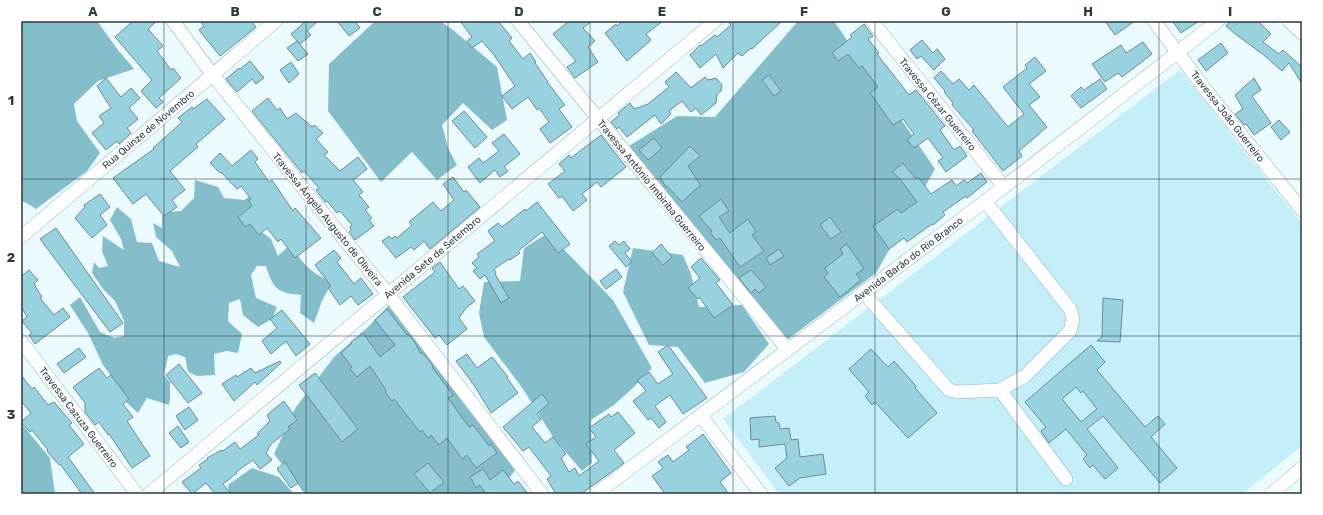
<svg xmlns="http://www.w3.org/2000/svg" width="1323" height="515" font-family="Rubik,sans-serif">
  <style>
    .green { fill: #c5eff8 }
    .forest { fill: #85becb }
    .building { fill: #98d2df; stroke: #6a8b93; fill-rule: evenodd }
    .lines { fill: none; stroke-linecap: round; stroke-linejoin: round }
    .minor-casing { stroke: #91b3bb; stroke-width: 14 }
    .minor { stroke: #fff; stroke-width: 13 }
    .grid { fill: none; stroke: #2b393d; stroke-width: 1; stroke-opacity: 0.55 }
    .labels { text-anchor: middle; stroke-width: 4; stroke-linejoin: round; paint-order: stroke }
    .street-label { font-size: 10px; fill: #2b393d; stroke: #fff }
    .neatline { fill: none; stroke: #2b393d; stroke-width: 1.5 }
    .grid-label { font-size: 13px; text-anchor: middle; font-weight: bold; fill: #2b393d }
  </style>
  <rect width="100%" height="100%" fill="#ecfbfe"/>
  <polygon class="green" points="1180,70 1302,224 1302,446 1242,494 779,494 723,419"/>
  <g class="forest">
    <polygon points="21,21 97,21 118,50 134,69 98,81 74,104 77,121 100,153 87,171 36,209 21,200"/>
    <polygon points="378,21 440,21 453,30 497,67 507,120 492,130 463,103 442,125 448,148 457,165 437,180 412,152 381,182 328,111 329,64 373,23"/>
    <polygon points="798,21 834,21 935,169 876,273 787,340 629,146 677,116 715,117"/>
    <path d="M195 180 218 187 224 198 244 200 257 192 259 230 271 239 278 256 291 244C302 264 311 273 332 282L322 301 314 323 300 313 301 295C276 293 273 288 266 266H257L251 275 256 298 277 307 272 319 258 327 243 315 240 299 229 303 228 321 242 334 238 353 227 351 214 354 215 375 197 376 188 372 185 357 176 354 168 356 164 375 170 382V399L169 405 147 398 138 413 126 402 114 380 103 365 88 333 70 305 80 297 100 332 114 338 124 336V321L115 301 103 289 92 273 94 262 99 268 108 266 102 251 103 236 124 250 121 239 110 220 117 207 131 219 137 242 152 243 159 261 180 267 172 251 156 237 153 223 162 228V212L181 211 194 198Z"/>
    <polygon points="548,233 613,300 652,368 634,387 614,405 591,420 592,463 582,471 553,437 523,389 484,337 479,313 484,282 520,281 524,248"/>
    <polygon points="633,248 683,255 691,274 699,307 742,305 769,344 744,372 705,383 678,347 649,345 623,292"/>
    <polygon points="389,305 516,469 497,494 305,494 274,454 296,407 334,357 367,328"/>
    <polygon points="21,423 50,458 55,494 21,494"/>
    <polygon points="252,468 279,477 294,494 229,494 228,485"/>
  </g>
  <g class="building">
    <polygon points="133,21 157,21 148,29 163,46 157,51 171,70 173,68 181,78 159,98 163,102 156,108 141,91 152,80 115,37"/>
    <polygon points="200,21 251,21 256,27 220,56 199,30 204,26"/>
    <polygon points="306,21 318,21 307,31 311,35 300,44 291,34"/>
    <polygon points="337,21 355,21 360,28 349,36"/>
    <polygon points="460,21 498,21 512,38 509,41 523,59 530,53 536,62 535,63 548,82 547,82 565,105 559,109 572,127 550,143 540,129 549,122 539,108 537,110 528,97 512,109 502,96 515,86 494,55 482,41 472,48 467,41 472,37"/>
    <polygon points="569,21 592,21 583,28 595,41 588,47 598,62 575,78 567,67 576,61 553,34"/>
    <polygon points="623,21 663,21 646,34 651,40 627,61 605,33 616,24 617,26"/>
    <polygon points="727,21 782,21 752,49 751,48 742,56 738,53 723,68 716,54 700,68 690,55 700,45 701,46 715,35 717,37 731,25"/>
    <polygon points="1105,21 1135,21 1115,35"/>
    <polygon points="1172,21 1199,21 1181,33"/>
    <polygon points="1230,21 1258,21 1271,34 1263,42 1279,54 1283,50 1302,67 1302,84 1289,63 1282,71 1265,56 1234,33 1226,26"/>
    <polygon points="864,24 873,36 868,39 879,53 877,54 909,95 916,90 945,126 940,130 954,150 960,146 967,156 946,172 938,161 943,158 928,138 914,148 907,140 914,134 903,119 893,125 870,93 878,87 862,66 859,68 848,54 838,61 832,53 852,37 850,35"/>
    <polygon points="922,40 933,53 937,49 945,59 934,70 921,56 917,59 910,50"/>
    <polygon points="297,41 308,54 298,61 287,48"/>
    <polygon points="1143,42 1152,54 1122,77 1118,73 1105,82 1092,64 1121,45 1126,53"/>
    <polygon points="1221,43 1228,53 1206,71 1198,60"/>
    <polygon points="1035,57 1046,71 1029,84 1040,97 1029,105 1047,127 1019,151 1022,156 1003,171 972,131 974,130 952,105 953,103 944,92 945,91 934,78 941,71 953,84 959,79 969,90 974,85 1008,127 1024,114 1003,87 1027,68 1025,65"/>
    <polygon points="250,61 264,78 256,84 252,79 237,92 226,79 239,68 240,69"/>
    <polygon points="291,62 299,74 289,83 280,70"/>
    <polygon points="676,72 691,88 705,77 708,80 716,78 722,85 721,91 717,94 716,103 701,115 696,108 691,112 682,101 669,111 671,114 661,124 655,115 627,137 619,127 617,129 611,122 619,115 618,113 630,103 634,109 648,104 669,87 665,82"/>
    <polygon points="769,75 781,91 774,96 762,80"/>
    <polygon points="106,78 121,97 131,88 140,98 129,108 138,119 127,128 131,133 119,144 117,141 106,150 92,133 104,123 99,116 111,108 97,86"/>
    <polygon points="1254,78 1261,90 1252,96 1271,123 1254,135 1246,124 1244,125 1235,114 1243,109 1235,95"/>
    <polygon points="1100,79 1107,89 1081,108 1071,96 1081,87 1084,90"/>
    <polygon points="268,98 277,110 280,108 287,119 296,113 312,127 314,125 323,133 316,139 328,152 324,155 340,171 358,157 367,169 353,180 363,192 359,195 369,207 365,210 372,218 369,220 374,226 355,240 349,232 351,230 350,227 352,225 340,211 337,213 327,201 325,202 316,190 319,188 304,171 302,173 252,111"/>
    <polygon points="207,99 225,119 196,144 198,147 170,171 185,190 172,200 177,207 164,216 146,194 133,204 113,178 154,149 153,148 182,122 178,118 192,107 193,109"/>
    <polygon points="464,111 487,137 475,148 452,121"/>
    <polygon points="1279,120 1290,132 1281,140 1271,127"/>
    <polygon points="504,134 520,154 504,167 508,171 500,177 495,170 480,183 468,167 479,158 483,163 499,151 492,143"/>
    <polygon points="601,135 626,167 601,187 597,182 582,194 587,200 573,211 562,196 559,198 548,184 565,171 559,164 569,155 571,158"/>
    <polygon points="654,138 662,148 648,160 639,150"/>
    <polygon points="690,146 700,156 688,166 701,186 696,189 682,202 667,186 666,187 660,177"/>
    <polygon points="251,150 258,159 255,162 269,182 272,180 293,211 295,208 321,238 295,258 281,239 278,242 267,228 259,235 250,224 245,227 238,217 252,206 249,201 251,199 241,186 237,189 221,172 220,173 210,163 220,153 232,166"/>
    <polygon points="903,163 916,179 918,177 931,194 952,180 956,186 964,180 967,183 981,173 987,182 967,198 966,196 943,212 945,215 933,225 932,224 907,242 904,238 889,249 873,226 898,209 901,213 917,202 900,179 892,172"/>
    <polygon points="453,177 464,192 466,190 480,207 430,249 424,241 414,250 411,247 396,258 382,241 389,236 392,239 395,236 397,238 412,225 409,222 433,202 441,211 454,200 443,184"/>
    <polygon points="100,194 110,207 100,215 107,225 92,238 75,218 85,207 84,205"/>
    <polygon points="721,199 729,211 719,217 730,233 748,219 756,232 752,235 764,251 740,267 720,238 716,240 710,232 712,231 699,216"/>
    <polygon points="537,202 570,244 558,253 542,232 518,251 520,253 510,260 509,259 494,269 496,273 495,274 509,298 501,303 485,275 480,279 473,271 477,268 472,263 479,257 477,254 495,241 488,231 498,223 502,227 525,209 526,211"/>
    <polygon points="830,217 841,232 831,239 820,225"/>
    <polygon points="56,228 123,323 110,332 40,239"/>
    <polygon points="615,241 619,245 624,241 630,249 625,253 632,262 626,267 609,246"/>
    <polygon points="661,244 672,257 663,265 652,253"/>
    <polygon points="847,244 864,269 856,274 861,280 840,297 824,277 828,274 825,268 843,254 840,249"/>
    <polygon points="779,249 784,256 770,265 766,258"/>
    <polygon points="334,250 341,258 337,262 354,284 361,278 373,294 358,305 351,296 340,305 328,288 331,286 315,265"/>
    <polygon points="701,258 720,280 716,283 733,305 714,318 700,298 698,299 688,288 700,278 691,267"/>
    <polygon points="440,262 459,289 463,286 475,301 466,308 459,318 467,329 447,345 439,335 435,338 403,297 435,272 432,268"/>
    <polygon points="616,269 622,277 606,289 600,281"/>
    <polygon points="29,270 38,280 34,284 42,297 40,298 54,315 63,308 70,317 35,344 29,335 32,333 22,321 27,317 21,306 21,277"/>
    <polygon points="751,270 766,287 759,293 755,289 751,293 739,278"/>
    <polygon points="1103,298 1123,300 1120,342 1097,341 1102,337"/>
    <polygon points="387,309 407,335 408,334 414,341 421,354 423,353 433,366 432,367 453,395 448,398 469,427 473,425 489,446 491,444 497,453 476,468 467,455 462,459 447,438 439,445 431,435 428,438 422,430 420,432 394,399 392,401 385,392 386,390 370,366 357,377 350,369 352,367 341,353 352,343 351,342 363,333 380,357 395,345 375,320"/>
    <polygon points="282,310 310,344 296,356 286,341 271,354 262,341 277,328 270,319"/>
    <polygon points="668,345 707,398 683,414 670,395 655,406 666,422 659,428 651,418 648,420 633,401 646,391 637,380 649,372 658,384 673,374 658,352"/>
    <path d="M1091 345 1105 362 1097 370 1145 427 1158 416 1165 424 1151 437 1177 468 1160 483 1103 416 1087 429 1118 468 1105 479 1093 465 1090 468 1083 459 1087 455 1066 429 1049 443 1041 431 1046 427 1025 402ZM1076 387 1081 393 1083 391 1097 409 1081 422 1062 399Z"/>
    <polygon points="79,348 86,357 64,373 57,364"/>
    <polygon points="871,349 888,367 894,361 916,386 915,388 937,413 908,438 875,402 872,405 865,396 869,392 849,369"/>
    <polygon points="467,354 477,368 492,357 508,377 507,378 518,393 491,413 474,385 456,361"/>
    <polygon points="280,361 281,363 257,385 255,382 234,401 222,384 236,375 237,377 251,368 255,373"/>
    <polygon points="179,364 202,393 188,403 166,375"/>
    <polygon points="99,368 107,378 111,375 129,399 123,404 133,417 127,421 150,456 132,468 109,434 108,435 99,422 95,425 85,412 85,403 73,387"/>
    <polygon points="315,373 358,429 342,442 299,385"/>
    <polygon points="21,375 32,389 34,387 48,405 54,402 72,423 69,425 84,444 68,457 95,494 82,494 60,464 59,465 47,451 48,450 32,430 30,432 21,422 31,413 21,401"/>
    <polygon points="542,394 549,403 537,414 541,419 532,427 545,443 553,437 566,454 561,458 569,472 575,468 579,476 599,461 586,444 596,437 589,428 609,414 611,417 618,412 635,433 614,450 624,463 581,494 556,494 547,479 551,476 529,447 523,451 503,427"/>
    <polygon points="284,401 297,420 288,427 290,429 271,444 266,453 272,460 260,469 253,460 236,472 237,473 223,484 231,494 215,494 206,483 192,494 182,482 201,468 199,465 208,459 207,458 222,450 223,451 235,442 240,449 259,435 257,434 270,421 267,415"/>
    <polygon points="189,407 198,420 185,430 176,416"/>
    <polygon points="775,416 776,422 779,423 780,429 789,428 791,440 798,439 800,457 823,454 826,474 800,478 789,486 775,468 787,458 785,444 759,447 759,439 751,440 750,418"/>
    <polygon points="178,426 189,442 181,448 169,433"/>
    <polygon points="703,434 731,473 720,482 729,494 665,494 652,476 663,468 658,462 668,455 673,462 689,450 686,447"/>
    <polygon points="285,462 298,483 291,488 277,469"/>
    <polygon points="428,463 444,482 430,493 414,474"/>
    <polygon points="483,469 490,480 503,470 514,484 518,481 528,494 486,494 480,485 476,488 470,477"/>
  </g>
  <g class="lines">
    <defs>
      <g id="minor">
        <polyline points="173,21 212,74 388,294 542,494"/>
        <polyline points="518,21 787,349"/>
        <polyline points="872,21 1004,187"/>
        <polyline points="1154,21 1208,93 1302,210"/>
        <polyline points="1289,21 1302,33"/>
        <polyline points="21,237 276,21"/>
        <polyline points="863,292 949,390 958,392 1000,390 1025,376 1070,331 1073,319 1070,309 989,206 986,200"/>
        <polyline points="21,341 137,494"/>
        <polyline points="1000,390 1066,479"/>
        <polyline points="701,416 761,494"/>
        <polyline points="149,494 715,21"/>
        <polyline points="596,494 1004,187 1218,21"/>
        <polyline points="1271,494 1302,468"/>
      </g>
    </defs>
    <use href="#minor" class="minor-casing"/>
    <use href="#minor" class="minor"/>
  </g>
  <path class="grid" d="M164 21V494M306 21V494M448 21V494M590 21V494M733 21V494M875 21V494M1017 21V494M1159 21V494M21 179H1302M21 336H1302"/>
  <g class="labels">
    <g class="street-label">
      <text transform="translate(938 104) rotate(51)" y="4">Travessa Cézar Guerreiro</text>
      <text transform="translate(1228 116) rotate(52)" y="4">Travessa João Guerreiro</text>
      <text transform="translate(148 129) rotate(-40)" y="4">Rua Quinze de Novembro</text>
      <text transform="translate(652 185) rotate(51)" y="4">Travessa Antônio Imbiriba Guerreiro</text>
      <text transform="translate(328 219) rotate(51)" y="4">Travessa Ângelo Augusto de Oliveira</text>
      <text transform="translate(432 257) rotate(-40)" y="4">Avenida Sete de Setembro</text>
      <text transform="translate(908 259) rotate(-37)" y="4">Avenida Barão do Rio Branco</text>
      <text transform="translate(79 417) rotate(53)" y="4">Travessa Cazuza Guerreiro</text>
    </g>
  </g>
  <rect width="1323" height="515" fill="none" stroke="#ffffff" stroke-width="44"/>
  <rect x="22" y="22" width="1279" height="471" class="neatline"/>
  <g class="grid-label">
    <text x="93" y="16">A</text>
    <text x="235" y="16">B</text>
    <text x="377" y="16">C</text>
    <text x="519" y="16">D</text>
    <text x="662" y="16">E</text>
    <text x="804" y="16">F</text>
    <text x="946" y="16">G</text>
    <text x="1088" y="16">H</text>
    <text x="1230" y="16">I</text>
    <text x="11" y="105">1</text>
    <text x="11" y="262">2</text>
    <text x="11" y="419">3</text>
  </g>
</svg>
